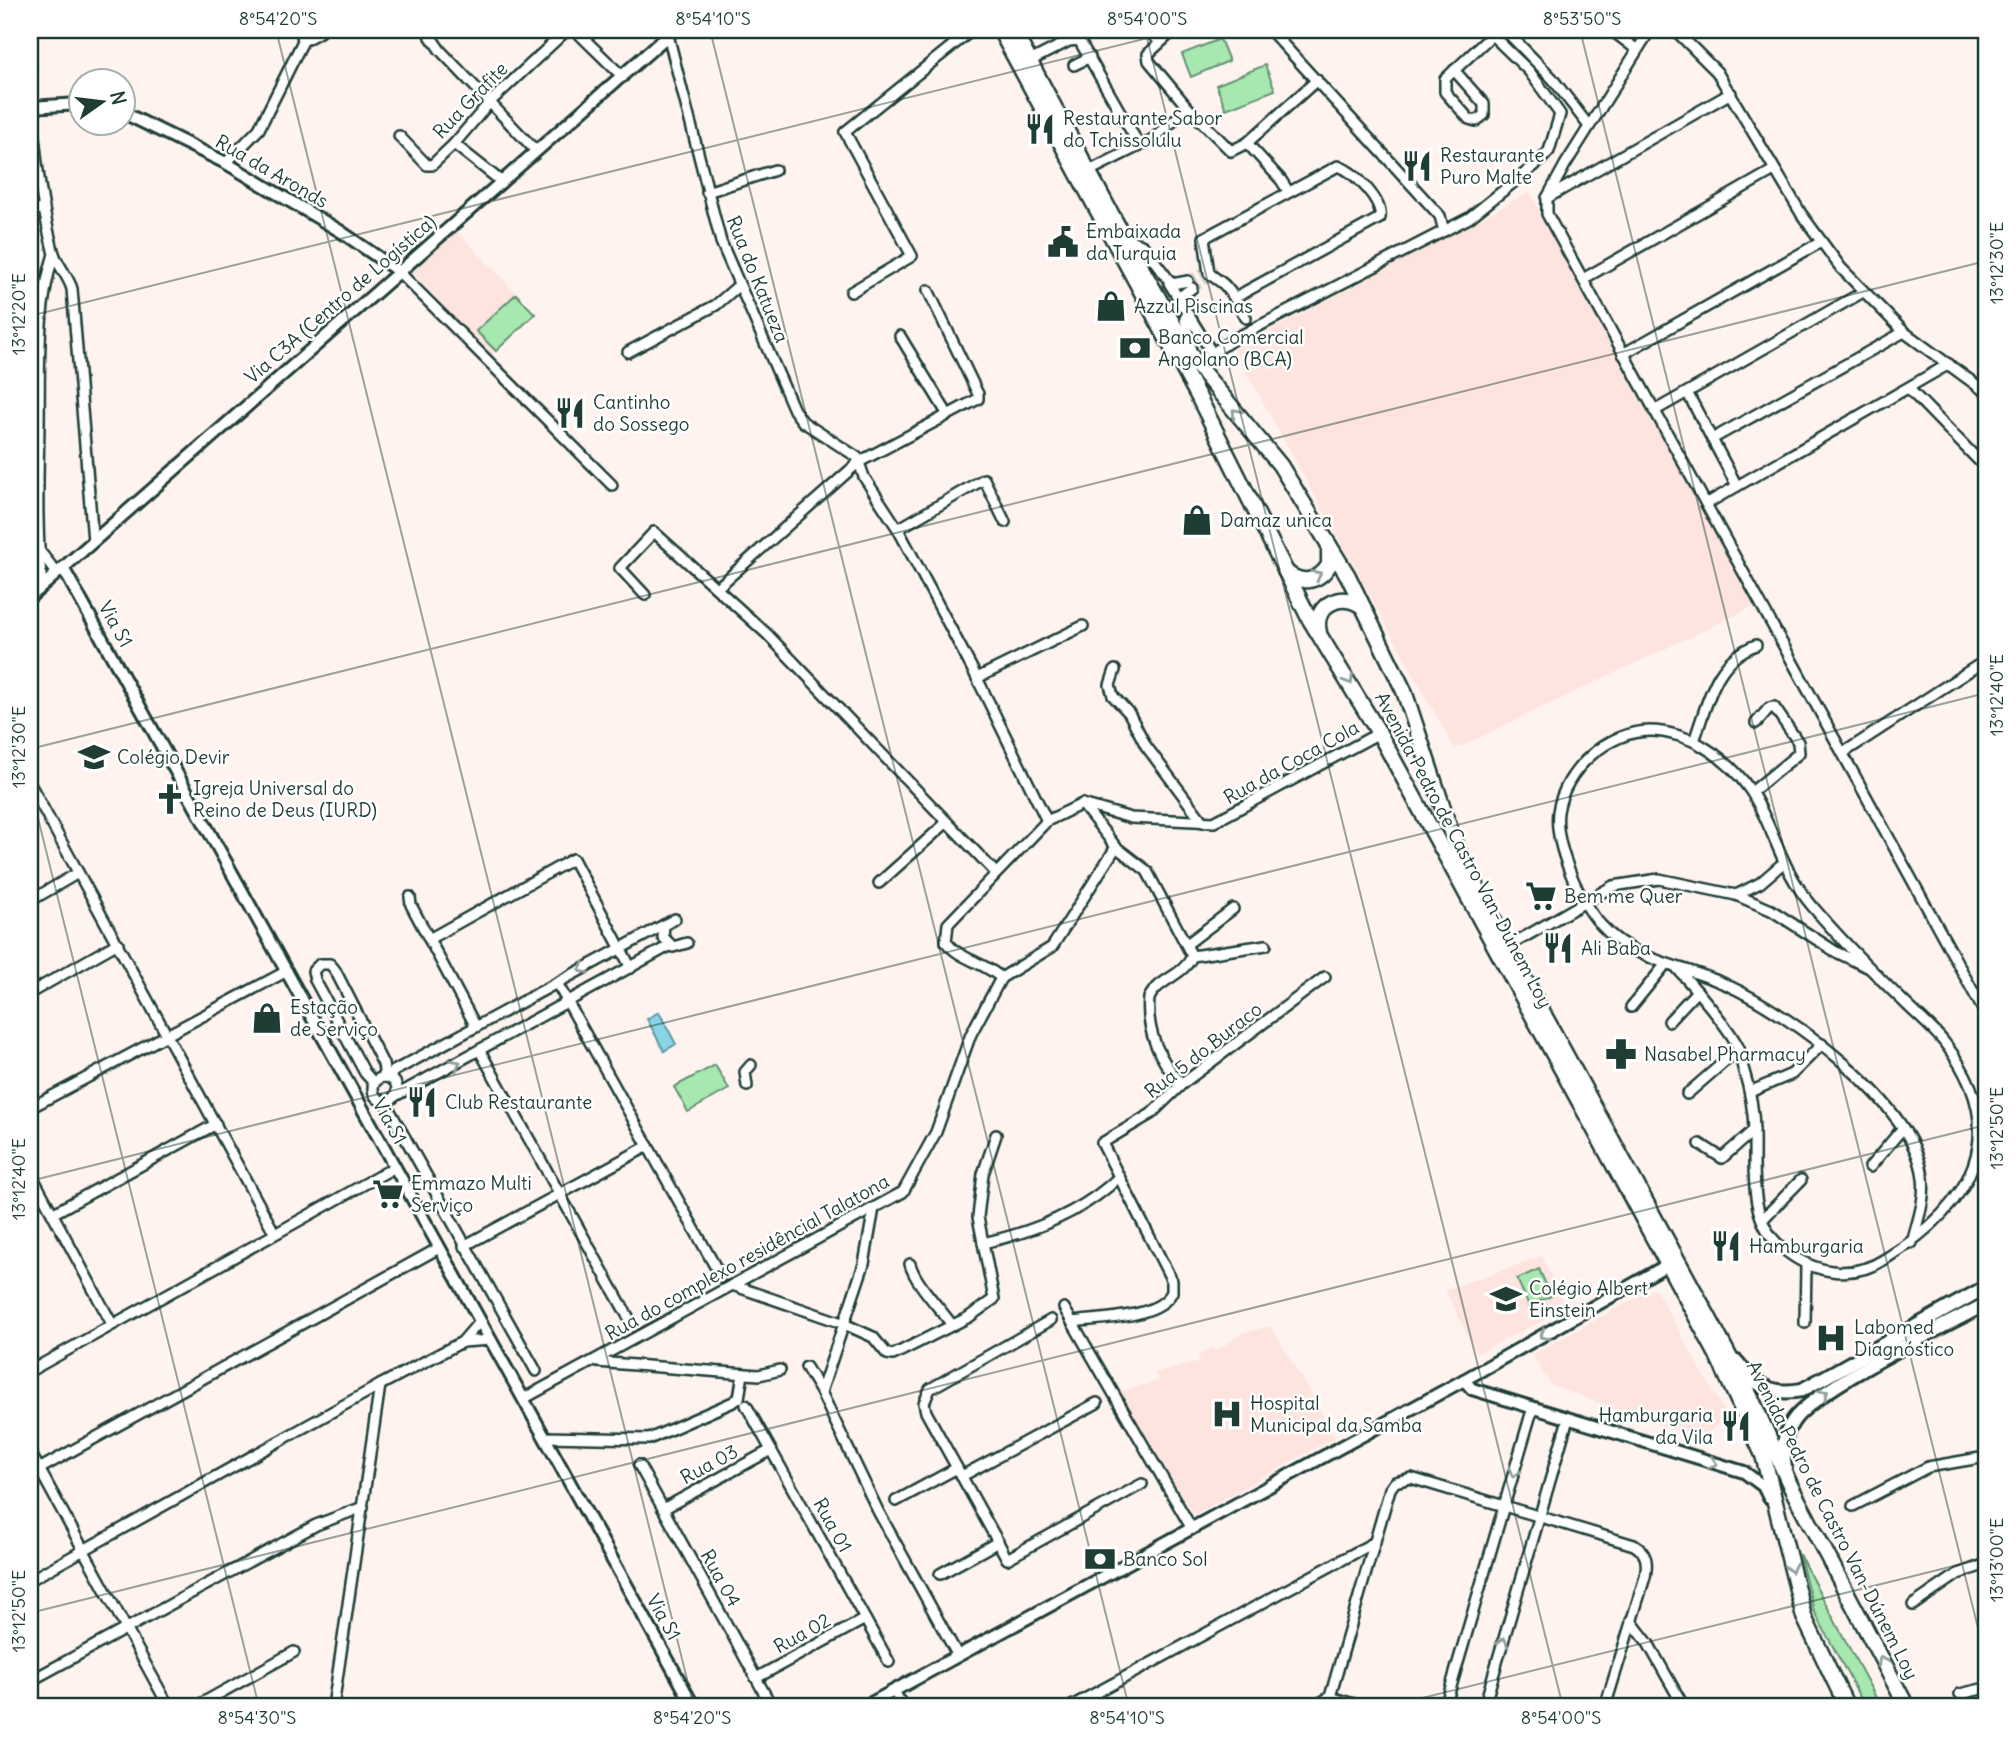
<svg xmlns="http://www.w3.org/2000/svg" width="2016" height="1737" font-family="Delius,sans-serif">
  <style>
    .built { fill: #fee4df }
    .green { fill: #a7e8b0; stroke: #639272; stroke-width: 2 }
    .water { fill: #88d5e8; stroke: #5e98a0; stroke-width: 2 }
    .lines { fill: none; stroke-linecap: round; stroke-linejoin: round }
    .minor-tunnel { stroke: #d2cfca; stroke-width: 9; stroke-dasharray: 9 4.5; stroke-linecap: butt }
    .minor-casing { stroke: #1f3d34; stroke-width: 14 }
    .tertiary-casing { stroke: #1f3d34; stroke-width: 16 }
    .secondary-casing { stroke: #1f3d34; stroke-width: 18 }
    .trunk-casing { stroke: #1f3d34; stroke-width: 19 }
    .minor { stroke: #fff; stroke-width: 9 }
    .tertiary { stroke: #fff; stroke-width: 10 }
    .secondary { stroke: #fff; stroke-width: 12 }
    .trunk { stroke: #fff; stroke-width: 14 }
    .oneway { stroke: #8f9e9a }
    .ticks { fill: none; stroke: #1f3d34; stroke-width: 2; stroke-opacity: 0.45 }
    .labels { text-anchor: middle; stroke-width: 5; stroke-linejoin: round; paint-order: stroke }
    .street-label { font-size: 19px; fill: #1f3d34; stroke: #fff }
    .poi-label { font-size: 19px; fill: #1f3d34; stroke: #fff; text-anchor: start }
    .neatline { fill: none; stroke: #1f3d34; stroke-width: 2.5 }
    .ticks-label { font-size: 18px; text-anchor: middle; fill: #1f3d34 }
  </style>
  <rect width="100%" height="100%" fill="#fff3f0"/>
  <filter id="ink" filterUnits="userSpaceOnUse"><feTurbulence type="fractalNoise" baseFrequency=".0143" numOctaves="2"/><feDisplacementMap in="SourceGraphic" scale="14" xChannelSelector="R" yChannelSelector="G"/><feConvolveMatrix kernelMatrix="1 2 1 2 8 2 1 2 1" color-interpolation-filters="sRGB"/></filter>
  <g filter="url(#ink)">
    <g class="built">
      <polygon points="1530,192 1755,606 1455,749 1234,350"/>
      <polygon points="456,230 536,313 491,356 413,273 416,265"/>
      <polygon points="1542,1256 1566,1308 1477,1354 1445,1290"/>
      <polygon points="1655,1288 1728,1418 1698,1439 1551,1385 1531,1355"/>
      <polygon points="1271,1326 1336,1437 1194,1515 1119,1392 1158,1381 1155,1373 1199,1362 1198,1356 1212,1348 1217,1350 1242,1333"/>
    </g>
    <g class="green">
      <polygon points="1220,39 1229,61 1191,77 1182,54"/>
      <polygon points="1265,65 1275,90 1226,109 1216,85"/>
      <polygon points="516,294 535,314 496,351 476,331"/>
      <polygon points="715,1065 729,1089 688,1112 674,1087"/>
      <polygon points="1539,1269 1551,1296 1529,1306 1517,1279"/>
      <polygon points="1799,1554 1881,1707 1865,1707 1814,1611"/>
    </g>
    <polygon class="water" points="659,1012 676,1044 664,1051 647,1019"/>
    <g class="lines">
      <g class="minor-tunnel">
        <polyline points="1188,281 1204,272"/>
        <polyline points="1192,288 1208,279"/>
      </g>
      <defs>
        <g id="minor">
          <polyline points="301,30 303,41"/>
          <polyline points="426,30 440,50 536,151"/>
          <polyline points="575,30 623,77"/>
          <polyline points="1148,30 1160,42"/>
          <polyline points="1174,30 1148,54 1149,61 1188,108 1231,151 1247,143 1317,80"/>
          <polyline points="1270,30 1440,216 1444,231"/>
          <polyline points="1505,30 1552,78 1588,125"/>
          <polyline points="1611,30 1636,49"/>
          <polyline points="1650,30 1565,165 1547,198 1547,214 1986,1015"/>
          <polyline points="1675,30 1717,72 1802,215 1841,268 1904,332 1986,392"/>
          <polyline points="668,35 721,242 794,410 803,422 857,457 864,477 898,529 977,678 1047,821"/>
          <path d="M30 56C31 121 37 188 53 250 56 264 68 275 72 289L93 541"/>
          <polyline points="1030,61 1069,41 1079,40 1139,145"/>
          <polyline points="1074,65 1090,57"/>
          <polyline points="399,136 427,165 432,165 454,144 490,102 567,30"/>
          <polyline points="1247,143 1281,180 1288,191"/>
          <polyline points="454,144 502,182"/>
          <polyline points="226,163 259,129 303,41 323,30"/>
          <polyline points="1089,171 1153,139 1188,108"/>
          <polyline points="707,192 775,170"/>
          <polyline points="1547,198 1731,93"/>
          <polyline points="30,212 44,208"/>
          <polyline points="1125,237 1143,246 1172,284 1188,281"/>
          <polyline points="398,271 612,485"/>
          <polyline points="1583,279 1774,170"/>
          <polyline points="1169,283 1212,353"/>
          <polyline points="851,292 912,256 845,132 972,30"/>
          <path d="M1234 298 1380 218C1383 201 1354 171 1338 166L1204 238 1209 273C1215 279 1222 281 1227 288 1235 297 1240 308 1246 318"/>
          <polyline points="1182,305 1181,296 1192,288"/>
          <polyline points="1185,318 1191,352"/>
          <polyline points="900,336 948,415"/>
          <polyline points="628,352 716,305 739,285"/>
          <polyline points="1623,354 1821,242"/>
          <polyline points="1196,364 1232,340 1469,218 1539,162 1549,151 1560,114 1529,71 1492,35 1445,79 1445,92 1469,119 1476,121 1484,115 1484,104 1454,70"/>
          <polyline points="1909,389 1986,468"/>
          <polyline points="1688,394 1737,486"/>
          <polyline points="1654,411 1863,292"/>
          <polyline points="1712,439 1904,332"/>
          <polyline points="1706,504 1949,364"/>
          <polyline points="898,529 984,479 1005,522"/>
          <polyline points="38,549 57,573"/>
          <path d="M42 586C36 533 38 479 39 425 40 367 36 310 54 254"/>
          <polyline points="717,588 859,462 978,399 978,394 928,290"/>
          <polyline points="645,595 620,568 654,532 767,634 995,872"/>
          <polyline points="1115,670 1110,685 1113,696 1129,713 1146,746 1203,822"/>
          <polyline points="977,678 1083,626"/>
          <path d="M1694 741C1708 703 1714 660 1756 645"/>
          <polyline points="1843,753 1986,660"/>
          <polyline points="30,784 274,1232"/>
          <polyline points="1753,791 1799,753 1798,742 1774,707 1769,708 1756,723"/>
          <path d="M1082 804 1116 847 1147 871 1192 956C1184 976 1158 979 1149 998 1146 1031 1159 1061 1182 1084"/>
          <polyline points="879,883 946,823"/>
          <polyline points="1736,895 1760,883 1782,864"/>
          <polyline points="410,897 411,905 476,1027"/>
          <polyline points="30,901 78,873"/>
          <polyline points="675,919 664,925 663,937 673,947 687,943"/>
          <polyline points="429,939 573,859 631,968"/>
          <polyline points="1187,944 1233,909"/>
          <polyline points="1507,947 1613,886 1659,879 1736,895 1771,910 1836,952 1867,967"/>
          <polyline points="1192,956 1266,945"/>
          <path d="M1676 967C1692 985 1731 1029 1739 1049 1742 1055 1741 1062 1743 1068 1750 1090 1754 1109 1754 1132 1755 1173 1748 1218 1781 1247 1811 1273 1851 1281 1885 1259 1971 1206 2015 1133 1944 1042 1933 1028 1917 1015 1904 1002 1873 972 1841 940 1813 907 1764 850 1776 791 1704 747 1690 738 1667 731 1650 731 1608 731 1564 770 1558 812 1554 844 1579 901 1601 925 1634 962 1684 965 1727 985 1790 1014 1915 1104 1923 1178 1926 1200 1917 1222 1912 1243"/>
          <polyline points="1001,978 1052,947 1116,847"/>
          <polyline points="557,983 721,1277"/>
          <polyline points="30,993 118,943"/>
          <polyline points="1631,1007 1665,965"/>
          <polyline points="1669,1021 1697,991"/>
          <polyline points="480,1051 631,1322"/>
          <circle cx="385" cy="1089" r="12"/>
          <polyline points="388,1077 394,1071 664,925"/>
          <polyline points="374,1083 365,1073 315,980 313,971 320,964 330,964 335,970 383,1064 385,1077"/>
          <polyline points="747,1086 745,1072 751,1065"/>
          <polyline points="1752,1091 1792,1074 1822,1044"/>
          <polyline points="1687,1094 1739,1049"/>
          <polyline points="395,1096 669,946"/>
          <polyline points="385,1102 536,1371"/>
          <polyline points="30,1108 287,971"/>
          <polyline points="1700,1144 1722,1158 1754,1130"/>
          <polyline points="1870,1167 1902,1129"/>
          <polyline points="30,1172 112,1324"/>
          <polyline points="52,1214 216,1124"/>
          <polyline points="1763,1219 1801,1180"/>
          <path d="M983 1243C1033 1232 1082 1213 1119 1177"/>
          <polyline points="464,1246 648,1146"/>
          <path d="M910 1264C915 1283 940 1308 952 1325"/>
          <polyline points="732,1285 842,1323 873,1337 887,1354 893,1355 969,1317 994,1299 978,1217 983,1174 996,1135"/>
          <polyline points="1064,1308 1192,1529"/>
          <polyline points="1051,1320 930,1389 924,1403 926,1412 998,1542 1007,1559 1142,1484"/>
          <path d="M1072 1322C1098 1318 1159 1319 1172 1292V1281L1102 1143 1151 1114 1182 1084 1325 977"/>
          <polyline points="1805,1323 1806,1265"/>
          <polyline points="462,1342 491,1340"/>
          <polyline points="597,1362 759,1375 780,1370"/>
          <polyline points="806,1367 821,1392 878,1511 958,1656"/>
          <polyline points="30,1371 395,1167"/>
          <polyline points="821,1392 864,1264 874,1208"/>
          <path d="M523 1399 903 1192 936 1132 971 1034 1001 978C985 962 960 960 946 942L948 924 1047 821 1082 804 1131 818 1214 822 1379 733"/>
          <polyline points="746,1405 889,1662"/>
          <polyline points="544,1437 649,1439 733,1402 739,1398 743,1374"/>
          <polyline points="30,1452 169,1707"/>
          <polyline points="639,1465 772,1707"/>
          <polyline points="30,1474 439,1248"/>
          <polyline points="962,1476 1097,1403"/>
          <polyline points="896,1501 957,1468"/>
          <polyline points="1853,1506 1928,1467 1986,1457"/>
          <polyline points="663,1509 771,1450"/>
          <polyline points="940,1574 998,1542"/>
          <polyline points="30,1580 380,1385 462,1342 480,1321"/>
          <polyline points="1913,1605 1958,1574 1986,1564"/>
          <polyline points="1631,1621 1648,1643 1684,1707"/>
          <polyline points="756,1678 865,1619"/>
          <polyline points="30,1681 316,1525 363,1507"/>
          <polyline points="894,1691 903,1707"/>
          <polyline points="1960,1694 1986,1688"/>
          <polyline points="1330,1697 1364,1707"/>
          <polyline points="195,1707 294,1652"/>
          <polyline points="333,1707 380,1385"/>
          <polyline points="1070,1707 1375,1542"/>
          <path d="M1313 1707 1330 1697 1390 1489 1395 1482 1411 1478 1634 1545C1647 1553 1648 1562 1645 1577L1605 1707"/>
          <polyline points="1445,1707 1533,1407"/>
          <polyline points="1484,1707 1568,1419"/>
        </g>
        <g id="tertiary">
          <polyline points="30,107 80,104"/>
          <polyline points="122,112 226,163 340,231 398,271"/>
          <polyline points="63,568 694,1707"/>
          <polyline points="30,597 674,30"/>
          <polyline points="1464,1380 1472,1389 1744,1472 1763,1486 1769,1498"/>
          <polyline points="864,1707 1464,1380 1667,1265"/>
        </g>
        <g id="secondary">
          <path d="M1737 1362C1754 1385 1772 1396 1802 1390L1986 1287"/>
          <path d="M1785 1467C1782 1450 1783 1436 1793 1421 1814 1389 1946 1325 1986 1304"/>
        </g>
        <g id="trunk">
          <polyline points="1000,30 1199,398 1309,618 1379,733 1717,1355 1763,1455 1804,1617 1847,1707"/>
          <polyline points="1013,30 1123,236 1196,364 1280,465 1348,576 1404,691 1455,844 1507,947 1710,1320 1752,1400 1791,1487 1907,1707"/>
          <path d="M1285 571C1300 585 1318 583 1329 565V545"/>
          <path d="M1319 632C1312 605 1343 590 1363 607"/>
        </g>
      </defs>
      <use href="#minor" class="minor-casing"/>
      <use href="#tertiary" class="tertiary-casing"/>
      <use href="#secondary" class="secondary-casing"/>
      <use href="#trunk" class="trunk-casing"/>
      <use href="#minor" class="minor"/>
      <use href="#tertiary" class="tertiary"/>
      <use href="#secondary" class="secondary"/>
      <use href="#trunk" class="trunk"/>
    </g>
    <defs><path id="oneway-chevron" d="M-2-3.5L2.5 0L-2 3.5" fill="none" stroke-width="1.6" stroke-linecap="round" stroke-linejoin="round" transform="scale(1.75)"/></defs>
    <g class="oneway">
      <use href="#oneway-chevron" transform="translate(1236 413) rotate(-131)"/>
      <use href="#oneway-chevron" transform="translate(1317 575) rotate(-30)"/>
      <use href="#oneway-chevron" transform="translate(1349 680) rotate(59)"/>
      <use href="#oneway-chevron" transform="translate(583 969) rotate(152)"/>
      <use href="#oneway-chevron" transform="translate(456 1064) rotate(-29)"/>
      <use href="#oneway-chevron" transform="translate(1544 1335) rotate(150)"/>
      <use href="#oneway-chevron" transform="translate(1824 1394) rotate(-35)"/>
      <use href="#oneway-chevron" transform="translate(1713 1463) rotate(17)"/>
      <use href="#oneway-chevron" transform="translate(1514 1473) rotate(106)"/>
      <use href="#oneway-chevron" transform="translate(1791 1568) rotate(77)"/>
      <use href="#oneway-chevron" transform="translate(1503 1642) rotate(-74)"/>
      <use href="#oneway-chevron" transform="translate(1882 1661) rotate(-118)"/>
    </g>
  </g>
  <path class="ticks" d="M276 30 694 1707M710 30 1129 1707M1145 30 1563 1707M1580 30 1986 1660M30 316 1180 30M30 749 1986 261M30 786 259 1707M30 1181 1986 693M30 1613 1986 1125M1386 1707 1986 1558"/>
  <defs>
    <symbol id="restaurant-bare" viewBox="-9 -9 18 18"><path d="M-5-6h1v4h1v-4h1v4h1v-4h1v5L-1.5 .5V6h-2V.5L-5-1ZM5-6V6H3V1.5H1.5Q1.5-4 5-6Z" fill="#1f3d34" stroke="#fff" stroke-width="2.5" paint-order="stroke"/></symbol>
    <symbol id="civic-bare" viewBox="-9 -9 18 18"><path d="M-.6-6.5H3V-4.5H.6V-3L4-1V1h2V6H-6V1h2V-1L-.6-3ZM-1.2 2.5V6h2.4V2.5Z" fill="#1f3d34" stroke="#fff" stroke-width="2.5" paint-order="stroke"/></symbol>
    <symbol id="shop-bare" viewBox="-9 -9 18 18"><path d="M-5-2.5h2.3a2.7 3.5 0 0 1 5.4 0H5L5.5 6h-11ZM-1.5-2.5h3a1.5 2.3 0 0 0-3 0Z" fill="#1f3d34" stroke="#fff" stroke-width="2.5" paint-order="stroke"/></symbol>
    <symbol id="bank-bare" viewBox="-9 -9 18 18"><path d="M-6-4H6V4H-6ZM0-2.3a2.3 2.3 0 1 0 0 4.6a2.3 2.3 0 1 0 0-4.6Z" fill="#1f3d34" stroke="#fff" stroke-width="2.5" paint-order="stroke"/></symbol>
    <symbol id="school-bare" viewBox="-9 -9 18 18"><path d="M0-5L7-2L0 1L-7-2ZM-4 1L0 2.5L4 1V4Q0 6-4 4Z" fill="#1f3d34" stroke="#fff" stroke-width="2.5" paint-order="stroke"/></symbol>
    <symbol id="church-bare" viewBox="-9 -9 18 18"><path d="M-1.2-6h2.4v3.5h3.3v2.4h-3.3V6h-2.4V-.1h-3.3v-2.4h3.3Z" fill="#1f3d34" stroke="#fff" stroke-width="2.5" paint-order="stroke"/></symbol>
    <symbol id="supermarket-bare" viewBox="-9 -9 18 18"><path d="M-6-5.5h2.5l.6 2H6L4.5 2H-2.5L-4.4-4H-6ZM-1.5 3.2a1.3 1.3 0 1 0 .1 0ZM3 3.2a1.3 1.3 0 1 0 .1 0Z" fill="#1f3d34" stroke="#fff" stroke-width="2.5" paint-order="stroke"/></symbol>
    <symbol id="pharmacy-bare" viewBox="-9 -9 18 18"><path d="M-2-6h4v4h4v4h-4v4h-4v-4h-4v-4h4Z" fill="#1f3d34" stroke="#fff" stroke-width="2.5" paint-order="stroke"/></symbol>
    <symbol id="university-bare" viewBox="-9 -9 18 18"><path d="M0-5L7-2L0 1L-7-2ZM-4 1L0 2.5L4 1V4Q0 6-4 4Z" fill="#1f3d34" stroke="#fff" stroke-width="2.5" paint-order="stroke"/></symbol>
    <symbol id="hospital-bare" viewBox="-9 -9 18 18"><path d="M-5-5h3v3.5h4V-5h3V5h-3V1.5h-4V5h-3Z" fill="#1f3d34" stroke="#fff" stroke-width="2.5" paint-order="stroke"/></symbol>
  </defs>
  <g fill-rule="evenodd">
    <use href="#restaurant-bare" x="1018" y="107" width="44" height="44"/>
    <use href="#restaurant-bare" x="1395" y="144" width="44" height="44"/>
    <use href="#civic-bare" x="1041" y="220" width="44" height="44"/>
    <use href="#shop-bare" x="1089" y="284" width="44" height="44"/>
    <use href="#bank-bare" x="1113" y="326" width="44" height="44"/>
    <use href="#restaurant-bare" x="548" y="391" width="44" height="44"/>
    <use href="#shop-bare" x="1175" y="498" width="44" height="44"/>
    <use href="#school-bare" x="72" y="735" width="44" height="44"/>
    <use href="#church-bare" x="148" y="777" width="44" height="44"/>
    <use href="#supermarket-bare" x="1519" y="874" width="44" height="44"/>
    <use href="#restaurant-bare" x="1536" y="926" width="44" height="44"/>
    <use href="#shop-bare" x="245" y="996" width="44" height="44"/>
    <use href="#pharmacy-bare" x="1599" y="1032" width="44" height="44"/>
    <use href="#restaurant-bare" x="400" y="1080" width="44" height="44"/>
    <use href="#supermarket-bare" x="366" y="1172" width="44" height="44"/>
    <use href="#restaurant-bare" x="1704" y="1224" width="44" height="44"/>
    <use href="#university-bare" x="1484" y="1277" width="44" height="44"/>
    <use href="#hospital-bare" x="1809" y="1316" width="44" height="44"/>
    <use href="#hospital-bare" x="1205" y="1392" width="44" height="44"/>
    <use href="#restaurant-bare" x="1714" y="1404" width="44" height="44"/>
    <use href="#bank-bare" x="1078" y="1537" width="44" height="44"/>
  </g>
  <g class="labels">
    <g class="street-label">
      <text transform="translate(470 100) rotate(-46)" y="7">Rua Grafite</text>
      <text transform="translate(272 171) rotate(30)" y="7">Rua da Aronds</text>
      <text transform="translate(758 279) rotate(68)" y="7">Rua do Katueza</text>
      <text transform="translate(340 299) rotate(-41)" y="7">Via C3A (Centro de Logística)</text>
      <text transform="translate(116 624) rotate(61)" y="7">Via S1</text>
      <text transform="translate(1291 762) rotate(-29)" y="7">Rua da Coca Cola</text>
      <text transform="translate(1464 850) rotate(62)" y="7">Avenida Pedro de Castro Van-Dúnem Loy</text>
      <text transform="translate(1203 1050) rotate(-38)" y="7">Rua 5 do Buraco</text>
      <text transform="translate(390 1121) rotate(61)" y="7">Via S1</text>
      <text transform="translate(747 1257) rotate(-29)" y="7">Rua do complexo residêncial Talatona</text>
      <text transform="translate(709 1464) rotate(-28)" y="7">Rua 03</text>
      <text transform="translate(1833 1520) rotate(63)" y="7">Avenida Pedro de Castro Van-Dúnem Loy</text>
      <text transform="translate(833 1525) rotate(61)" y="7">Rua 01</text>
      <text transform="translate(721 1578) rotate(61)" y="7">Rua 04</text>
      <text transform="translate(664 1617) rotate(61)" y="7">Via S1</text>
      <text transform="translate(802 1633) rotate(-29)" y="7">Rua 02</text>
    </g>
    <g class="poi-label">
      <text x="1063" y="125">Restaurante Sabor<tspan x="1063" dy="22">do Tchissolulu</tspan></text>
      <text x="1440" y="162">Restaurante<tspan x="1440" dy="22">Puro Malte</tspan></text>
      <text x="1086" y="238">Embaixada<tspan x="1086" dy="22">da Turquia</tspan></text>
      <text x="1134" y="313">Azzul Piscinas</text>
      <text x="1158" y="344">Banco Comercial<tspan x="1158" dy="22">Angolano (BCA)</tspan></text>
      <text x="593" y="409">Cantinho<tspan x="593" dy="22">do Sossego</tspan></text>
      <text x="1220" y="527">Damaz unica</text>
      <text x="117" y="764">Colégio Devir</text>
      <text x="193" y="795">Igreja Universal do<tspan x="193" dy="22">Reino de Deus (IURD)</tspan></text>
      <text x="1564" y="903">Bem me Quer</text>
      <text x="1581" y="955">Ali Baba</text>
      <text x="290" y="1014">Estação<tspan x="290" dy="22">de Serviço</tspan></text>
      <text x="1644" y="1061">Nasabel Pharmacy</text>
      <text x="445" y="1109">Club Restaurante</text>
      <text x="411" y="1190">Emmazo Multi<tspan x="411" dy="22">Serviço</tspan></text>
      <text x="1749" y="1253">Hamburgaria</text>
      <text x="1529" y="1295">Colégio Albert<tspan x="1529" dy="22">Einstein</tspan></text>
      <text x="1854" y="1334">Labomed<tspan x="1854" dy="22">Diagnóstico</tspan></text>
      <text x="1250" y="1410">Hospital<tspan x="1250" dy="22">Municipal da Samba</tspan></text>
      <text x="1713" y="1422" text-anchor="end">Hamburgaria<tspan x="1713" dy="22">da Vila</tspan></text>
      <text x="1123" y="1566">Banco Sol</text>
    </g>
  </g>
  <rect width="2016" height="1737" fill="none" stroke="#fff" stroke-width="77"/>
  <g transform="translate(102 102) rotate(76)"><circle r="33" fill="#ffffff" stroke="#a5b1ae" stroke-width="2"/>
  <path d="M0-5L12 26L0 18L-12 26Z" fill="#1f3d34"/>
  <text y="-10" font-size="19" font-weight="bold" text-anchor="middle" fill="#1f3d34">N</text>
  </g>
  <rect x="38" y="38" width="1940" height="1660" class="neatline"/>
  <g class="ticks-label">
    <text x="278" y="25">8°54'20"S</text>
    <text x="713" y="25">8°54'10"S</text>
    <text x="1147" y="25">8°54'00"S</text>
    <text x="1582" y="25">8°53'50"S</text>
    <text transform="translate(1997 263) rotate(-90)" y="6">13°12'30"E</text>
    <text transform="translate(19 314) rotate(-90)" y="6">13°12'20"E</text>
    <text transform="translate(1997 695) rotate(-90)" y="6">13°12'40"E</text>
    <text transform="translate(19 747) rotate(-90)" y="6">13°12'30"E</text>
    <text transform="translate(1997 1128) rotate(-90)" y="6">13°12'50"E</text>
    <text transform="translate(19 1179) rotate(-90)" y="6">13°12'40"E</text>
    <text transform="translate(1997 1560) rotate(-90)" y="6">13°13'00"E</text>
    <text transform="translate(19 1611) rotate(-90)" y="6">13°12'50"E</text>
    <text x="257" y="1724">8°54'30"S</text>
    <text x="692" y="1724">8°54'20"S</text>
    <text x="1127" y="1724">8°54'10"S</text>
    <text x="1561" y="1724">8°54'00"S</text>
  </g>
</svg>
